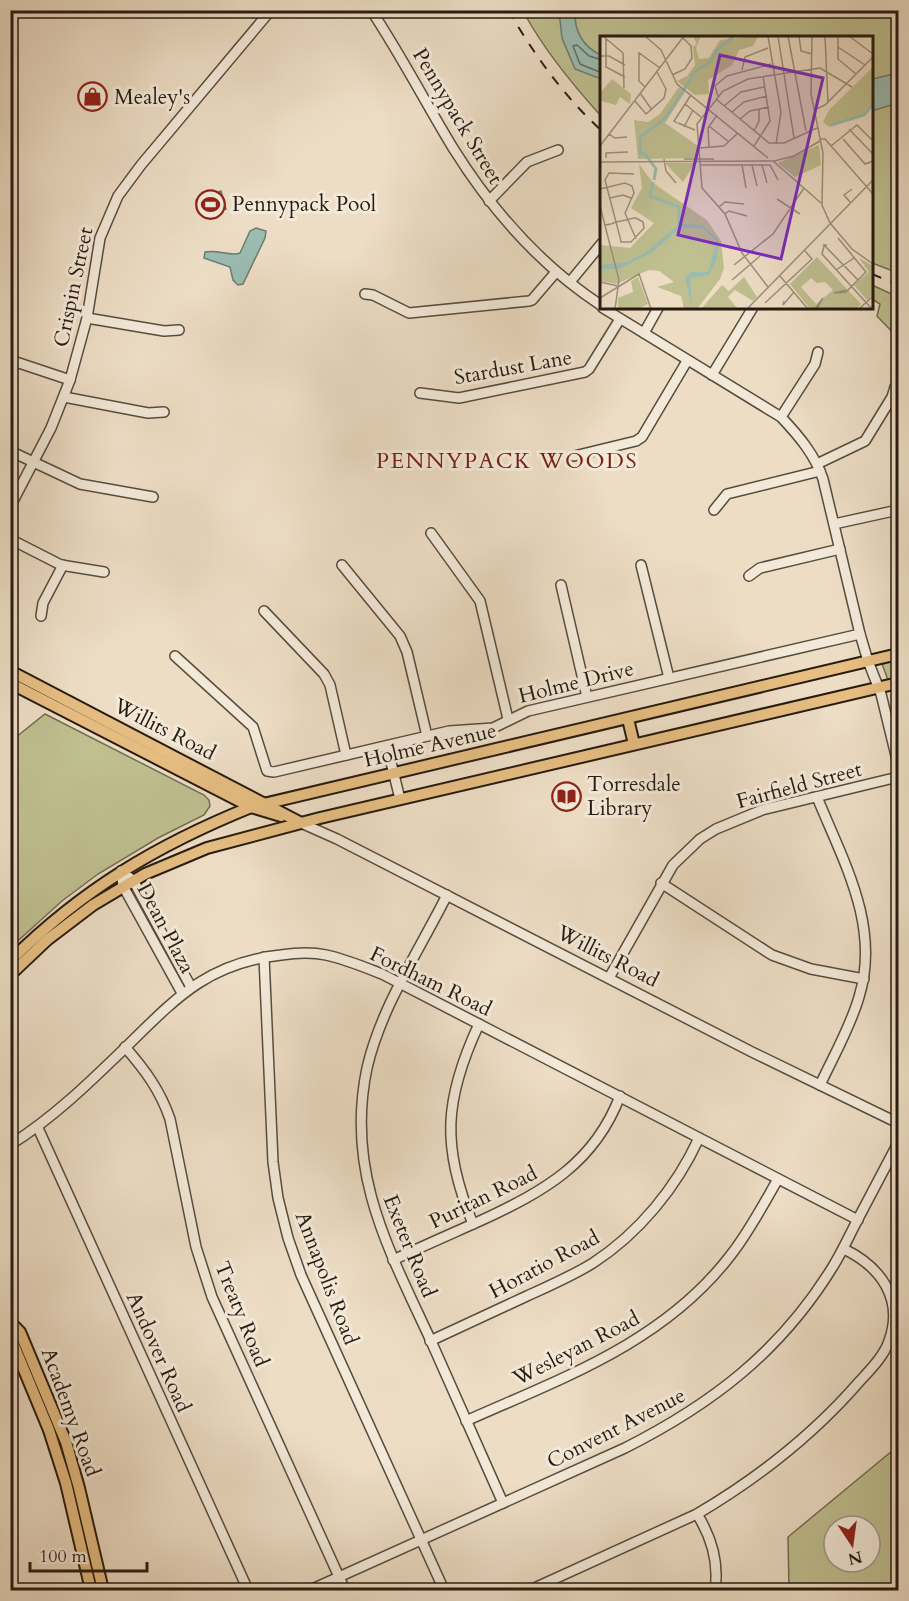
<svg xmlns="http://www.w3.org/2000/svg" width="909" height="1601" font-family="Cardo,serif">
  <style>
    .green { fill: #bfbf90; stroke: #736d50; stroke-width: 1.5; fill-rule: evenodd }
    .water { fill: #9abcb1; stroke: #6c7c71; stroke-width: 1.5 }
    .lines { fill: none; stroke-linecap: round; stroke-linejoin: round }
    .shore { stroke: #606c60; stroke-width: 1.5 }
    .minor-casing { stroke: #584c3d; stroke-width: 12 }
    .major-casing { stroke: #271b10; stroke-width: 14 }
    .minor { stroke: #f3e9d9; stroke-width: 9 }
    .major { stroke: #e6be82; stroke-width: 10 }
    .rail { stroke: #271b10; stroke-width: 2; stroke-dasharray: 10 10; stroke-linecap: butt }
    .labels { text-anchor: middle; stroke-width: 6; stroke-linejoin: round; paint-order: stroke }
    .poi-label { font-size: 21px; fill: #271b10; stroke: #f3e9d9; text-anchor: start }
    .street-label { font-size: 21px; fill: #271b10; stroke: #f3e9d9 }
    .neighbourhood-label { font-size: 22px; letter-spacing: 1.5px; fill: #7a1f14; stroke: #f3e9d9 }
    .inset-river { fill: none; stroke: #9abcb1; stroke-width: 3 }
    .inset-road { fill: none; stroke: #9e8f7d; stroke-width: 1.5 }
    .view { fill: #7b2cbf; fill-opacity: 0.15; stroke: #7b2cbf; stroke-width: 3 }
    .inset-edge { fill: none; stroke: #271b10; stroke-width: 3 }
  </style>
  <rect width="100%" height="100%" fill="#edddc5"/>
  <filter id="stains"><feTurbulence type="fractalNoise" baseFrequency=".00333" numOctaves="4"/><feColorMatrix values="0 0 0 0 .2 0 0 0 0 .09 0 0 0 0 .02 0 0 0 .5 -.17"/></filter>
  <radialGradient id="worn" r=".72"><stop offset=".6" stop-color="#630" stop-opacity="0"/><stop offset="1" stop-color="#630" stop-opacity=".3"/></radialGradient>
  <g class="green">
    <path d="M523 11H898V273L872 263V38H602L601 116C571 83 544 50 523 11Z"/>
    <polygon points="872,285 898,297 898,338 877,316 880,304 872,299"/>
    <polygon points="898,660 898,678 888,680 882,664"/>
    <polygon points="45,714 204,795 209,800 210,806 204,815 158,838 98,874 62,901 11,947 11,741"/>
    <path d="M898 1446V1590H789L788 1537ZM834 1526H870V1562H834Z"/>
  </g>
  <g class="water">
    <path d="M559 11H575C574 31 583 47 601 55V79L575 69 562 38Z"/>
    <polygon points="898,73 898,103 872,111 872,79"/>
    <polygon points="221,191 226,209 199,212 196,200"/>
    <path d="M256 228 266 231 265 238 243 284 238 285 233 280 230 267 204 258 205 252C217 249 231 257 240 253L250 231Z"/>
  </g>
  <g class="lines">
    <polyline class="shore" points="602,60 589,56 577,45 573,46 580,64 602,73"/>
    <defs>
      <g id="minor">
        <path d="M371 10C401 55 425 102 453 148 491 209 541 266 602 306"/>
        <polyline points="489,201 527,162 558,150"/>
        <polyline points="570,282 602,243"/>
        <polyline points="365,294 373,295 409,313 529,301 532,300 556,272"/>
        <path d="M603 308 781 417C799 436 815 455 823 479L860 634 868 661 881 694 898 764"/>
        <polyline points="87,318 164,331 179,330"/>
        <polyline points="644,333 658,308"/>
        <polyline points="10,360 70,380"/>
        <polyline points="712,375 752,309"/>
        <polyline points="420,393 459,398 585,372 589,369 620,319"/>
        <polyline points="64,397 148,413 164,412"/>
        <polyline points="781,417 815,364 818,352"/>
        <polyline points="10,451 80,484 153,497"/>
        <polyline points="574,456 636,441 642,437 687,361"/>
        <polyline points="817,464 865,441 892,397 895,387"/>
        <polyline points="10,507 51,428 70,380 87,318 100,238 118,196 141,165 271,10"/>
        <polyline points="714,510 727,494 820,471"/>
        <polyline points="834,524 898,510"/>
        <polyline points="431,533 480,601 508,719"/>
        <polyline points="10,539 61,565 104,572"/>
        <polyline points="342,565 400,636 407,652 427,736"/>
        <polyline points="641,565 669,678"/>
        <polyline points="749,576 760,568 840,549"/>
        <polyline points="561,585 587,697"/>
        <polyline points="264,611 324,674 330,685 346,755"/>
        <polyline points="41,616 43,603 63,565"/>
        <polyline points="175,656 253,727 267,771 274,772 449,731 493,728 528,711 860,634"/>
        <polyline points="387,746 400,799"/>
        <path d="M817 797C843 861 881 926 859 997 850 1028 833 1057 820 1085"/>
        <polyline points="301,823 337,839 752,1052 898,1123"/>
        <polyline points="121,871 123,886 182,993"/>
        <polyline points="129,877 133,880 191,987"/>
        <polyline points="661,883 772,955 811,969 864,979"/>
        <path d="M447 895C419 951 381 1007 367 1068 345 1172 389 1250 431 1341 455 1395 479 1449 503 1503"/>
        <polyline points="264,957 273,1162 278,1198 288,1238 301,1275 444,1590"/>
        <polyline points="609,978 673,865 700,839 716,829 762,810 898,777"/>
        <path d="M125 1047C145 1070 160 1090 170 1119L196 1247 212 1297 345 1590"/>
        <polyline points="38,1128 248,1590"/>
        <path d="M10 1145C53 1118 89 1083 125 1048 175 999 207 963 281 955 295 953 312 952 326 955 345 959 364 967 382 974L858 1220"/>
        <path d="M473 1224C441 1147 444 1099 479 1024"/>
        <path d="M393 1260C423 1246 453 1233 482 1220 544 1191 594 1164 620 1096"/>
        <path d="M430 1341C463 1326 495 1311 527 1296 549 1286 572 1276 593 1263 639 1233 676 1188 699 1138"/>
        <path d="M466 1421C562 1378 663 1343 730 1256 749 1232 763 1205 778 1179"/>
        <path d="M697 1514C712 1538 719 1563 715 1590"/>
        <path d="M310 1590 625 1448C712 1404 780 1352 832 1268 842 1252 849 1236 858 1219 871 1194 885 1168 898 1143"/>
        <path d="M530 1590 697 1514C758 1478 813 1435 859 1382 870 1370 884 1356 889 1341 904 1299 881 1267 844 1249"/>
      </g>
      <g id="major">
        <polyline points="10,671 301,823"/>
        <polyline points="10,683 251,807 281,816"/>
        <polyline points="628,719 634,744"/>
        <path d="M10 961C83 889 157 845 251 807L898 654"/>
        <polyline points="10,975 47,940 93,905 145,874 207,848 320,818 898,683"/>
        <polyline points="10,1322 20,1332 66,1442 79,1488 103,1590"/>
        <polyline points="10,1336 49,1430 66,1483 91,1590"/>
      </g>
    </defs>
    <use href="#minor" class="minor-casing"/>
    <use href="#major" class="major-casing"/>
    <use href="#minor" class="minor"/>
    <use href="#major" class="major"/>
    <g class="rail">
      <path d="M508 10C534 54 564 97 602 131"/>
      <polyline points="872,274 898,285"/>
    </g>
  </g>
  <defs>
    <symbol id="shop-ring" viewBox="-11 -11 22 22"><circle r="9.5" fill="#f3e9d9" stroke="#8f2418" stroke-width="1.5"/><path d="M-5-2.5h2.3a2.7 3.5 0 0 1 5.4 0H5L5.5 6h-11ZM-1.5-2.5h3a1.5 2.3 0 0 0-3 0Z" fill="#8f2418"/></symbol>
    <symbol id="stadium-ring" viewBox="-11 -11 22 22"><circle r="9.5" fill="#f3e9d9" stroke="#8f2418" stroke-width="1.5"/><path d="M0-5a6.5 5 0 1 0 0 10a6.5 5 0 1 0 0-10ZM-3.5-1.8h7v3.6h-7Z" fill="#8f2418"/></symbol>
    <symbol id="library-ring" viewBox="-11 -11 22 22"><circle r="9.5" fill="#f3e9d9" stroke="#8f2418" stroke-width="1.5"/><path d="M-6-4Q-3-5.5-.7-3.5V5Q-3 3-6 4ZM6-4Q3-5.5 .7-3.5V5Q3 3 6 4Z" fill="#8f2418"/></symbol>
  </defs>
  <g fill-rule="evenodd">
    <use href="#shop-ring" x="76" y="80" width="33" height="33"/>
    <use href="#stadium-ring" x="194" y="188" width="33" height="33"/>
    <use href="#library-ring" x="550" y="780" width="33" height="33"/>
  </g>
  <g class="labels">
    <g class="poi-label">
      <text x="114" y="104">Mealey's</text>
      <text x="232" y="211">Pennypack Pool</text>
      <text x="587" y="791">Torresdale<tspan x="587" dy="24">Library</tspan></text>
    </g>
    <g class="street-label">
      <text transform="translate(458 116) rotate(59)" y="7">Pennypack Street</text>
      <text transform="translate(73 287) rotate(-78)" y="7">Crispin Street</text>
      <text transform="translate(513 367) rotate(-10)" y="7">Stardust Lane</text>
      <text transform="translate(576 682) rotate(-14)" y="7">Holme Drive</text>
      <text transform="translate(165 729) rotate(27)" y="7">Willits Road</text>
      <text transform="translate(430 745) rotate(-13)" y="7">Holme Avenue</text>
      <text transform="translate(799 785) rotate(-15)" y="7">Fairfield Street</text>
      <text transform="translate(166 928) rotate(62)" y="7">Dean Plaza</text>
      <text transform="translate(608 956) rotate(27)" y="7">Willits Road</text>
      <text transform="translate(431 981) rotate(26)" y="7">Fordham Road</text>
      <text transform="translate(483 1197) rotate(-26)" y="7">Puritan Road</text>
      <text transform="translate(410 1246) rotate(68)" y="7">Exeter Road</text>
      <text transform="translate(544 1264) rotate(-28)" y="7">Horatio Road</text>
      <text transform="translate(327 1278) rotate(69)" y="7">Annapolis Road</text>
      <text transform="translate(242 1314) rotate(68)" y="7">Treaty Road</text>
      <text transform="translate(576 1348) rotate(-27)" y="7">Wesleyan Road</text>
      <text transform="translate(159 1352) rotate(66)" y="7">Andover Road</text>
      <text transform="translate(71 1412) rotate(70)" y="7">Academy Road</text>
      <text transform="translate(616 1428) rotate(-27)" y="7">Convent Avenue</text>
    </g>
    <g class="neighbourhood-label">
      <text x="507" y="468">PENNYPACK WOODS</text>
    </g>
  </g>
  <g transform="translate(600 36)">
    <rect width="273" height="273" fill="#edddc5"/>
    <path d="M93 0H101L96 12 99 23 109 22 120 4 158 0 153 10 139 14 132 29 108 44 109 58 95 59 77 45 87 40 95 29 93 11 97 8ZM273 31V69L266 78 229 91 223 86 229 74ZM12 43 31 58 30 68 20 61 16 69 1 65 0 57ZM79 51 85 56 65 87 98 110V122L38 123 34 84 48 86 60 78ZM219 109 221 129 195 141 178 127ZM95 127 83 146 66 128V127ZM39 128 53 147 107 184 121 205 124 232 120 243 97 273H84L81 260 57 251 74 246 59 235 49 234 16 248 0 245V209L30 212 54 187 31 172 42 152ZM217 221 261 268 256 273H210L190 248ZM211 242 217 247 225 246 233 254 216 268 201 251ZM259 222 273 230V258L267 264 254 249 269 236ZM38 241 48 268 38 273H18V262L33 256 31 245ZM144 241 157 261 153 265 135 254 128 261 138 273H101L122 249 129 255Z" fill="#bfbf90" fill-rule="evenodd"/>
    <path d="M79 188 103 189 118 204 117 223 109 239 90 242 92 273 85 241 92 236H108L117 206 103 192H80L51 217 18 233H0V229L27 226 46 216Z" fill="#9abcb1"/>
    <path class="inset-river" d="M231 89 264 79 273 68M54 144 56 133 46 119 40 117V101L65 83 95 36 111 25 116 15 134 0M53 146 50 160 79 171V188"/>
    <path class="inset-road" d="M3 0 23 17 24 52M45 0 61 14 77 48 168 122M168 0 181 76 176 108M178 0 194 102M188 0 206 95M199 0 201 15 212 18M212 0 211 58 223 117 222 169 230 187M225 0 228 67M238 0V23L256 38M249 0 273 18M6 3V31L25 41M238 11 265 29M0 20H9L25 29M142 34 145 21 168 12M72 39 85 33 92 22 91 10 83 2M45 51 39 45V17L60 32M40 57 52 74M118 60 115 50 127 40 171 28M116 63 169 107H184L217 92M35 65 46 78 64 62 66 53 57 36M85 68 101 81M124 70 141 56 164 51M214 74 225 69 273 21M132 76 144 66 167 60M140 83 150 75 169 71M77 87 74 85 91 59M78 87 95 94M109 90 129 106M84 91 93 74M249 93 273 118M154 95 159 85V73M9 98 15 102 27 101M220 103H225L273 158M243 103 265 128 273 125M0 110 84 0M154 110 170 85 163 40M231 110 257 89 273 105M99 112 124 110 138 97M109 112 108 92 117 79M6 122V117L28 116M64 123 66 135 76 147M84 123H114M173 125 221 167M0 126 174 125 194 120 220 105M101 129H170L178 144M142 129 146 152M152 129 157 150M162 129 167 147M0 153 25 147 32 150 34 157 25 177 36 203M10 162 23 159 31 162M177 163 200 178M250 166 244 159 252 153M0 170 19 244 15 273M119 171 125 166 144 168M125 178 129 175 147 180M230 187 252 213 273 228M5 189 11 188 16 186 26 184 34 182H36L43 186 44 192 31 206H21V205L16 186 5 144 9 137 34 138M238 202 266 236 246 256 234 257 246 254M227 209H224L258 244M224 210 222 218 272 273M134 229 173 198 204 152M236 234 254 222M180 240 208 273M132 244 160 220M0 246 18 250M168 251 142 217 125 178 102 152 97 88 123 55 148 43 220 32 252 51M0 262 39 238 51 273M184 265 183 269 194 256M165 267 212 223 205 215M147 273 273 144M215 273 223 262 217 273M259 273 273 260"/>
    <path class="view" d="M120 19 223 42 181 223 78 199Z"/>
    <rect width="273" height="273" class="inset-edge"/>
  </g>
  <rect width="909" height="1601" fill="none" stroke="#edddc5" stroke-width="36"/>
  <rect x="12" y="12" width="885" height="1577" fill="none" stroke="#271b10" stroke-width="3"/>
  <rect x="18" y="18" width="873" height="1565" fill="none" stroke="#271b10" stroke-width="1.5"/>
  <g transform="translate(852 1544) rotate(167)"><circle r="28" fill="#f3e9d9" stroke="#a19789" stroke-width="1.5"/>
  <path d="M0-4.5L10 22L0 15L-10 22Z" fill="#8f2418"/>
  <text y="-9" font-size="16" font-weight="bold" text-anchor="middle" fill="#271b10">N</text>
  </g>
  <path d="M30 1562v9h117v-9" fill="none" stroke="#271b10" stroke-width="3"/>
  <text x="39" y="1562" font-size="18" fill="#271b10" stroke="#f3e9d9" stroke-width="4.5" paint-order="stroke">100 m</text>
  <rect width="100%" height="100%" filter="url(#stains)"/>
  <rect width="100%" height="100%" fill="url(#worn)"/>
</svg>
